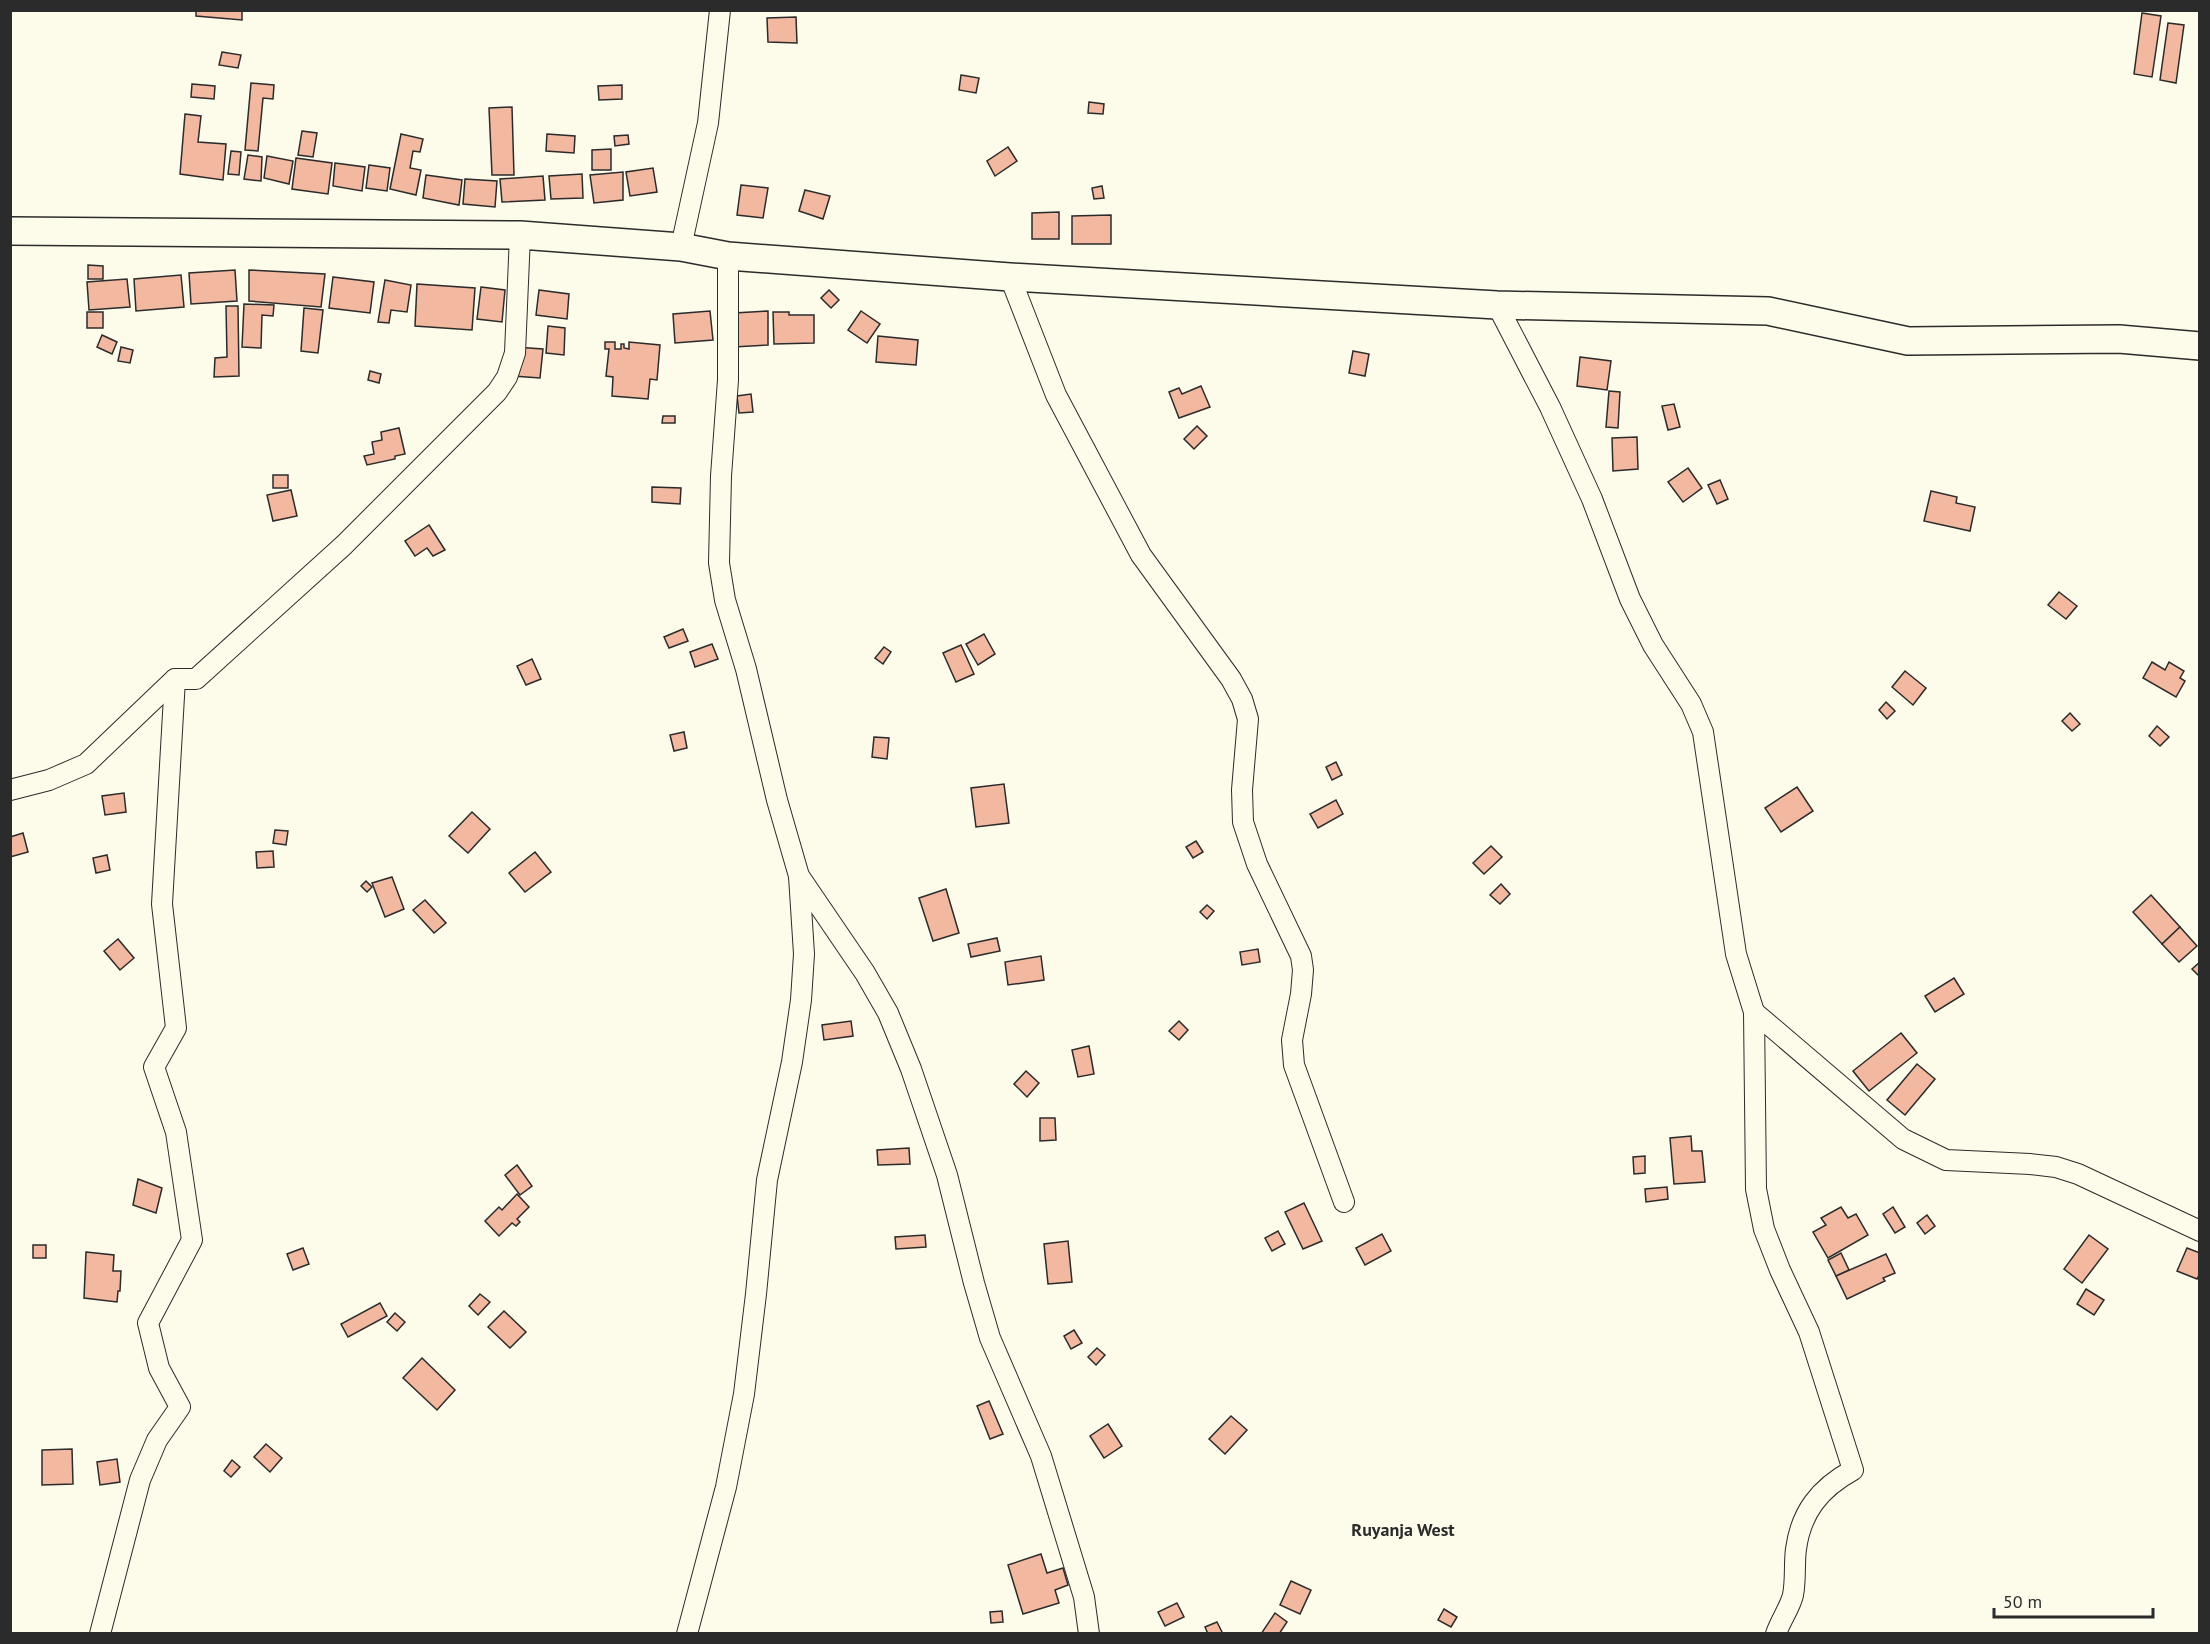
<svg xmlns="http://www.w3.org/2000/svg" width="2210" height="1644" font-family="'PT Sans',sans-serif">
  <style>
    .building { fill: #f2b8a0; stroke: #2b2b2b; stroke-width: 1.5 }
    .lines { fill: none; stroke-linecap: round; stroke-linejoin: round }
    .street-casing { stroke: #2b2b2b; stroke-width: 22 }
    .secondary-casing { stroke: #2b2b2b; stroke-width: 30 }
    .street { stroke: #fdfbea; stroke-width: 20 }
    .secondary { stroke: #fdfbea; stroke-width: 27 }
    .labels { text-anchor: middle; stroke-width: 4.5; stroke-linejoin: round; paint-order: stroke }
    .quarter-label { font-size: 18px; font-weight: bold; fill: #2b2b2b; stroke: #fdfbea }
  </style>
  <rect width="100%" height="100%" fill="#fdfbea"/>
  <g class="building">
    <polygon points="196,10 242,10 242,20 196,16"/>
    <polygon points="2142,13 2161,16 2152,77 2134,74"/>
    <polygon points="796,17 797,43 768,42 767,18"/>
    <polygon points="2168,23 2184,25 2176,83 2160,80"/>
    <polygon points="222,52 241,55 238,68 219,65"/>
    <polygon points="961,75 979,78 976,93 959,90"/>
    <polygon points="251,83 274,85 273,99 263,98 258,151 245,150"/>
    <polygon points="192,84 215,86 214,99 191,97"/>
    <polygon points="622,85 622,99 599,100 598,86"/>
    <polygon points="1089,102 1104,104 1103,114 1088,113"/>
    <polygon points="512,107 514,175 492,175 489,108"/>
    <polygon points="185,114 201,116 198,142 226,144 223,180 180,174"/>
    <polygon points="302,131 317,133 313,157 298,155"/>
    <polygon points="401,134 423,139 420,152 413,151 410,168 421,170 416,195 390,189"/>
    <polygon points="547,134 575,136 574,153 546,151"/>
    <polygon points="628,135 629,144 615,146 614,136"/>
    <polygon points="1008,147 1017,161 995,176 987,161"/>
    <polygon points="611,149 611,170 592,170 592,150"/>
    <polygon points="231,151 241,152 239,175 228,174"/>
    <polygon points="248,155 262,157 261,181 244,179"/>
    <polygon points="267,156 293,161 289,184 264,178"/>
    <polygon points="296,158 332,163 328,194 292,189"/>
    <polygon points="335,163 365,167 362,191 333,186"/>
    <polygon points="369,165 390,168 387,191 366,188"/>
    <polygon points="653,168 657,192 630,196 626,172"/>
    <polygon points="623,172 623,200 594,203 590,175"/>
    <polygon points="582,174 583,198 551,199 549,176"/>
    <polygon points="426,175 462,180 459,205 423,198"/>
    <polygon points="543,176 545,200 502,202 500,179"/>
    <polygon points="465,179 497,181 495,207 463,204"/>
    <polygon points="741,185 768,188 763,218 737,215"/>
    <polygon points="1102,186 1104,198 1094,199 1092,188"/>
    <polygon points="805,190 830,196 823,219 799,211"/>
    <polygon points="1059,212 1059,239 1032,239 1032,213"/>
    <polygon points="1111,215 1111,244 1072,244 1072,216"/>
    <polygon points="88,265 103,266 103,279 88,279"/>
    <polygon points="235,270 237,301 191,304 189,273"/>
    <polygon points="249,270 325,274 321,307 249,301"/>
    <polygon points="181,275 184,307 136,311 134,279"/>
    <polygon points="333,277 374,282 370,313 329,308"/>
    <polygon points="127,279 130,307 89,310 87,282"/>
    <polygon points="385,280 411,285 407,312 391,310 389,323 378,322"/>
    <polygon points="417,284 475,288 472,330 415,326"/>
    <polygon points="481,287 505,290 502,322 477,319"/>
    <polygon points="539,290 569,294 567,319 536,315"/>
    <polygon points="829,290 839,300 831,308 821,298"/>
    <polygon points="244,304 274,305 273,316 262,315 261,348 242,347"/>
    <polygon points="226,306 238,306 239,376 214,377 215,358 227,357"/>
    <polygon points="304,308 323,310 318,353 301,351"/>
    <polygon points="710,311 713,340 675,343 673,314"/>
    <polygon points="768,311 768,345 734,347 734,313"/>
    <polygon points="861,311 880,324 867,343 848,330"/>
    <rect x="87" y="312" width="16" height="16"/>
    <polygon points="773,312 789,312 789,315 814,315 814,343 774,344"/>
    <polygon points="548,326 565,328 564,355 546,353"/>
    <polygon points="102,335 117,342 112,354 97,347"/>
    <polygon points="878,336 918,340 916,365 876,362"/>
    <polygon points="605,342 615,342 615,349 621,349 621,344 624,344 624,348 629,349 629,342 660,345 657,380 650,379 648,399 612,396 613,377 606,376 609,349 605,349"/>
    <polygon points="121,347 133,350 130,363 118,361"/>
    <polygon points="515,347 543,349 540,378 513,376"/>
    <polygon points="1353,351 1369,354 1365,376 1349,373"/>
    <polygon points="1580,357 1611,361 1607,390 1577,386"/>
    <polygon points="370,371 381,374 379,383 368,380"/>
    <polygon points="1201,386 1210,407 1179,418 1169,392 1179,388 1182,394"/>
    <polygon points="1609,391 1620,392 1618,428 1606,427"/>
    <polygon points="751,394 753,412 739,413 737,396"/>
    <polygon points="1674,404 1680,427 1668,430 1662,406"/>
    <polygon points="663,416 675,416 675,423 662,423"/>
    <polygon points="1197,426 1207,436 1194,449 1184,439"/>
    <polygon points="399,428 405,454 395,456 395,459 367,465 364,456 374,454 372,442 382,440 381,432"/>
    <polygon points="1637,437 1638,469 1613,471 1612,438"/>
    <polygon points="1688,468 1702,488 1683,502 1668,482"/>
    <rect x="273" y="475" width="15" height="13"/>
    <polygon points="1720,480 1728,499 1717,504 1708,485"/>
    <polygon points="652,487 681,488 680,504 652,502"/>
    <polygon points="291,490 297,516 273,521 267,495"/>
    <polygon points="1931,491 1957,497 1956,503 1975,507 1970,531 1924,521"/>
    <polygon points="429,525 445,550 433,556 427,548 415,556 405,541"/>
    <polygon points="2059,592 2077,606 2066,619 2048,605"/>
    <polygon points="683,629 688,641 669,648 664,637"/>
    <polygon points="984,634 995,654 978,665 966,644"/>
    <polygon points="712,644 718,659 695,667 690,652"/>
    <polygon points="961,645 974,674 956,682 943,653"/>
    <polygon points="884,647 891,652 883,664 875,658"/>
    <polygon points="532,659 541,679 526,685 517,666"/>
    <polygon points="2152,662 2165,670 2169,662 2184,671 2180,678 2185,681 2176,697 2143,678"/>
    <polygon points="1905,671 1926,688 1913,705 1892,687"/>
    <polygon points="1886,702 1895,711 1887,719 1879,710"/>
    <polygon points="2070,713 2080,724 2072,731 2062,721"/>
    <polygon points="2157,726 2169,737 2160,746 2149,736"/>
    <polygon points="684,732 687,748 674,751 670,735"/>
    <polygon points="874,737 889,738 887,759 872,757"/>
    <polygon points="1336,762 1342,775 1332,780 1326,767"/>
    <polygon points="1004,784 1009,823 976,827 971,788"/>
    <polygon points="1797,787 1813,811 1781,832 1765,808"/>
    <polygon points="124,793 126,812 105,815 102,796"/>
    <polygon points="1336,800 1343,814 1318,828 1310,814"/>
    <polygon points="472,812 490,829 468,853 449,836"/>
    <polygon points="275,830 288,831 286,845 273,843"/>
    <polygon points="23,833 28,852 10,857 10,837"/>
    <polygon points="1196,841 1203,852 1193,858 1186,847"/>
    <polygon points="1491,846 1502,857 1484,874 1473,863"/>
    <polygon points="273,851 274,867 257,868 256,852"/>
    <polygon points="535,852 551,872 525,892 509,873"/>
    <polygon points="107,855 110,870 96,873 93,858"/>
    <polygon points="392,877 404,909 385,917 372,883"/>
    <polygon points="366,881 372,887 367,892 361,886"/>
    <polygon points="1501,884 1510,894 1500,904 1490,895"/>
    <polygon points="946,889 959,933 933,941 919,898"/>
    <polygon points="2151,895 2180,927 2162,944 2133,912"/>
    <polygon points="425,900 446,923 434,933 413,910"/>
    <polygon points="1207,905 1214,911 1207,919 1200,912"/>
    <polygon points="2180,927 2197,946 2179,962 2162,944"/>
    <polygon points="997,938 1000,951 971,957 968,944"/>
    <polygon points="118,939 134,958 120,970 104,951"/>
    <polygon points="1258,949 1260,962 1242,965 1240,952"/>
    <polygon points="1041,956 1044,980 1008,985 1005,962"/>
    <polygon points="2200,962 2200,977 2192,969"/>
    <polygon points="1954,978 1964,994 1935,1012 1925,996"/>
    <polygon points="851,1021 853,1036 824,1040 822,1025"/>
    <polygon points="1179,1021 1188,1030 1179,1040 1169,1031"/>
    <polygon points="1901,1033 1917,1053 1869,1091 1853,1071"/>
    <polygon points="1089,1046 1094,1074 1078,1077 1072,1050"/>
    <polygon points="1917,1064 1935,1079 1905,1115 1887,1100"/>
    <polygon points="1026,1071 1039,1083 1027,1097 1014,1084"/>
    <polygon points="1040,1118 1055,1118 1056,1140 1040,1141"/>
    <polygon points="1691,1136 1692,1151 1702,1151 1705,1182 1674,1184 1670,1138"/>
    <polygon points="909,1148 910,1164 878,1165 877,1150"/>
    <polygon points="1645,1156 1645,1173 1634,1174 1633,1157"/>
    <polygon points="517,1165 532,1186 520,1195 505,1175"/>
    <polygon points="138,1179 162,1188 156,1213 133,1205"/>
    <polygon points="1667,1187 1668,1199 1646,1202 1645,1189"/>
    <polygon points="517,1194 529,1207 517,1219 520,1222 516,1226 512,1223 499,1236 485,1221 499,1207 502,1210"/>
    <polygon points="1304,1203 1322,1241 1303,1249 1285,1212"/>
    <polygon points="1841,1207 1848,1218 1856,1214 1868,1235 1828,1258 1813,1232 1826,1225 1821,1218"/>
    <polygon points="1893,1207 1905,1227 1895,1233 1883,1214"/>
    <polygon points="1927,1215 1935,1226 1925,1234 1917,1223"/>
    <polygon points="1278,1231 1285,1244 1272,1251 1265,1238"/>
    <polygon points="1382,1234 1391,1251 1365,1265 1356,1248"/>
    <polygon points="925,1235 926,1247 896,1249 895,1237"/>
    <polygon points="2089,1235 2108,1249 2082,1283 2064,1269"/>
    <polygon points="1068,1241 1072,1282 1048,1284 1044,1244"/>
    <rect x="33" y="1245" width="13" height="13"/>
    <polygon points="303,1248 309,1264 293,1270 287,1254"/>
    <polygon points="2187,1248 2200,1253 2200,1273 2197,1279 2177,1271"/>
    <polygon points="86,1252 114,1255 113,1271 121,1271 120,1291 118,1291 117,1302 84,1298"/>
    <polygon points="1841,1253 1849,1270 1836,1276 1828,1260"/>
    <polygon points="1886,1254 1895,1273 1883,1278 1885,1281 1847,1299 1836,1276"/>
    <polygon points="2086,1289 2104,1300 2094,1315 2077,1304"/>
    <polygon points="480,1294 490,1302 478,1315 469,1306"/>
    <polygon points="380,1303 387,1316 348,1337 341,1324"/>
    <polygon points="504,1311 526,1332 510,1348 488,1327"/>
    <polygon points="395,1313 405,1322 397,1331 387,1322"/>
    <polygon points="1074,1330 1082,1343 1071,1349 1064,1336"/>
    <polygon points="1097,1348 1105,1355 1096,1365 1088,1357"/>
    <polygon points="422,1358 455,1390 437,1410 403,1378"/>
    <polygon points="989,1401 1003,1434 990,1439 977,1406"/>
    <polygon points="1231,1416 1247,1430 1225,1454 1209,1439"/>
    <polygon points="1108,1424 1122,1446 1104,1458 1090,1436"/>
    <polygon points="266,1444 282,1458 270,1472 254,1457"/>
    <polygon points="72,1449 73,1484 42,1485 42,1450"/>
    <polygon points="117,1459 120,1482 100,1485 97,1462"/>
    <polygon points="232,1460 240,1467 231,1477 224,1471"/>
    <polygon points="1041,1554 1047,1573 1063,1568 1068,1585 1055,1590 1059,1603 1023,1614 1008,1565"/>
    <polygon points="1291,1581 1311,1590 1300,1614 1280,1605"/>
    <polygon points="1177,1603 1184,1617 1165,1626 1158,1612"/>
    <polygon points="1444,1609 1457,1617 1451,1627 1438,1620"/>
    <polygon points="1002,1611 1003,1622 991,1623 990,1612"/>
    <polygon points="1275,1613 1287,1622 1279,1634 1261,1634"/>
    <polygon points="1217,1622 1223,1634 1208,1634 1205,1627"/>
  </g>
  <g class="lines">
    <defs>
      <g id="street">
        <polyline points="681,247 708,123 720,10"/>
        <polyline points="728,256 728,380 721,476 719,563 725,600 746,669 777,800 799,876 865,973 888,1013 911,1069 947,1175 974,1283 990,1338 1041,1456 1084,1597 1089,1634"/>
        <polyline points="1010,277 1056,395 1141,555 1231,679 1242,699 1248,719 1242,790 1243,822 1257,864 1301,956 1303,970 1301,994 1292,1040 1294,1065 1344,1202"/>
        <path d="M1497 305 1550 407 1592 499 1630 599 1653 645 1691 704 1703 732 1736 954 1754 1012 1756 1189 1764 1229 1780 1270 1809 1332 1853 1470C1820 1488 1801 1512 1796 1549 1794 1564 1796 1580 1793 1595 1790 1608 1780 1621 1776 1634"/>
        <polyline points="10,790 49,780 86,764 175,679"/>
        <polyline points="1754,1012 1903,1139 1946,1160 2030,1164 2056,1167 2078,1174 2200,1231"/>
        <polyline points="100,1634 140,1480 157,1440 180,1407 159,1368 148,1323 192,1240 176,1132 154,1067 176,1028 162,904 175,679 196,679 344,545 497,392 507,377 515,353 520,235"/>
        <polyline points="687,1634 726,1487 744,1394 756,1294 767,1180 792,1062 801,1000 804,954 799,876"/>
      </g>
      <polyline id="secondary" points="10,231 520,235 681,247 728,256 1010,277 1497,305 1768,311 1908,341 2119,339 2200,346"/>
    </defs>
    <use href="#street" class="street-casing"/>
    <use href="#secondary" class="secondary-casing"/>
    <use href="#street" class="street"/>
    <use href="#secondary" class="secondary"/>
  </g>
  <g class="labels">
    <g class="quarter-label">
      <text x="1403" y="1536">Ruyanja West</text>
    </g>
  </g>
  <rect width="2210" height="1644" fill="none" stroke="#2b2b2b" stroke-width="24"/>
  <path d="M1994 1608v9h159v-9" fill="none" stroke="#2b2b2b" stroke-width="3"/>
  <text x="2003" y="1608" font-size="18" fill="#2b2b2b" stroke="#fdfbea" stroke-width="4.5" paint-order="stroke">50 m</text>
</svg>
